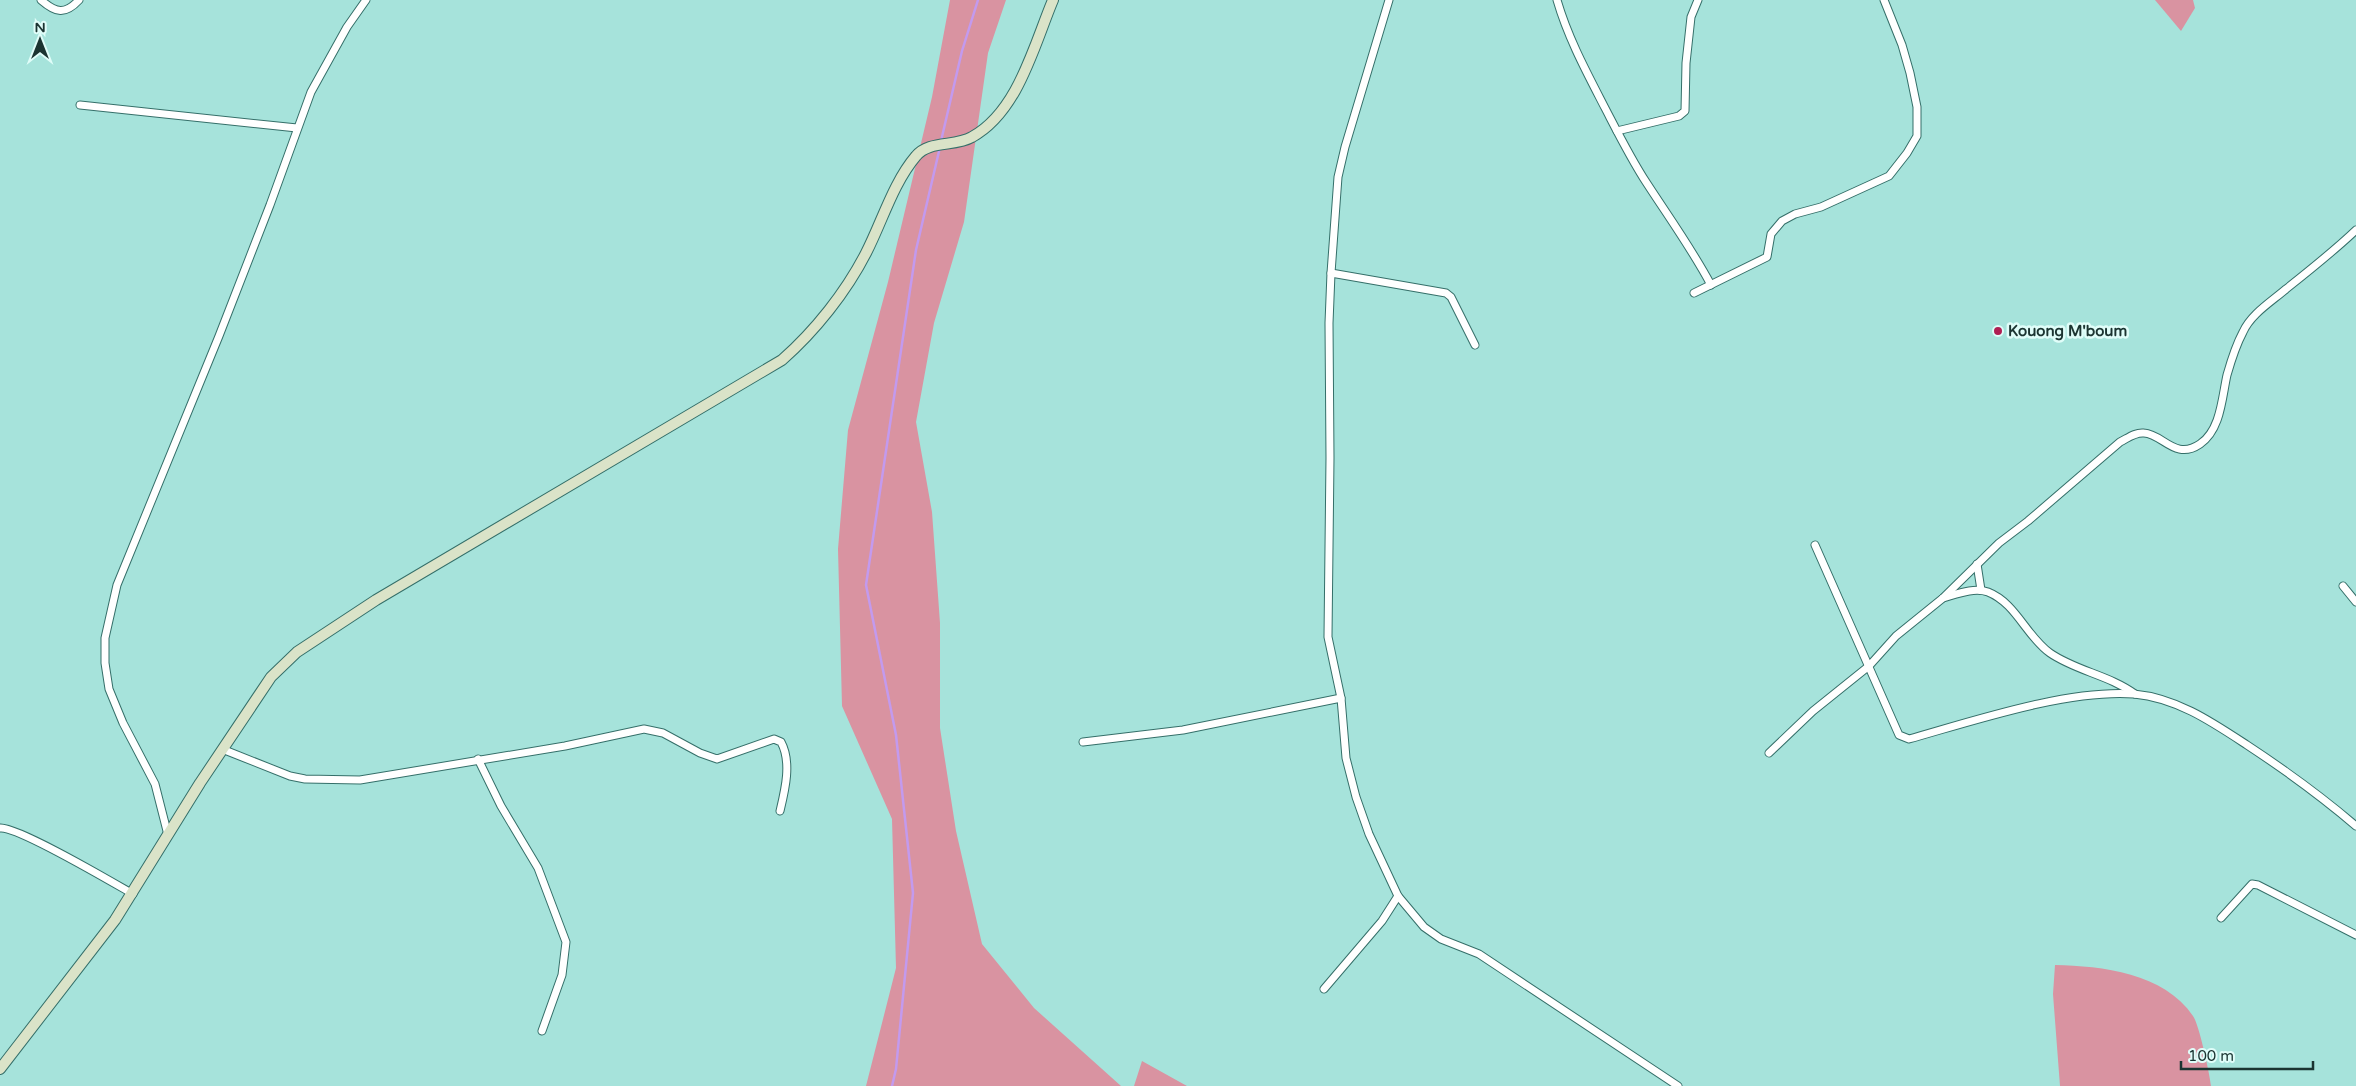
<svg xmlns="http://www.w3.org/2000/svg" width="2356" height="1086" font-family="'Varela Round',sans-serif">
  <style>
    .green { fill: #d993a1 }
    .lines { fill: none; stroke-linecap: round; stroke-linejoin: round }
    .stream { stroke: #c39aee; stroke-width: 2.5 }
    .street-casing { stroke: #356f69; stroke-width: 9 }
    .secondary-casing { stroke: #356f69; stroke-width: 12 }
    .street { stroke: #fff; stroke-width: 7 }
    .secondary { stroke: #dae3c8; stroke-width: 10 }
    .poi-dot { fill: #af1f53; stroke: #e0fdf9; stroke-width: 2 }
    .labels { text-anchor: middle; stroke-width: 5; stroke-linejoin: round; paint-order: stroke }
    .poi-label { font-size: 15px; font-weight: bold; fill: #1b3431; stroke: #e0fdf9; text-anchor: start }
  </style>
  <rect width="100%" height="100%" fill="#a6e3db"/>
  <g class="green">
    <polygon points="950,0 1006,0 988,53 964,222 934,323 916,422 932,512 940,623 940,728 956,831 982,944 1034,1008 1121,1086 866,1086 896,968 892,819 842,706 838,549 848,430 888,282 932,97"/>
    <polygon points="2155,0 2193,0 2195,8 2181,31"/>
    <path d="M2055 965C2102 966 2164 973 2193 1016 2199 1024 2210 1075 2211 1086H2060L2053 994Z"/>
    <polygon points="1142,1061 1187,1086 1188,1086 1134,1086"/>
  </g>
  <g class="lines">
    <g class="stream">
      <polyline points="941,141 962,51 978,0"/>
      <polyline points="892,1086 896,1069 913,893 896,735 866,585 916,250 940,147"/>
    </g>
    <defs>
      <g id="street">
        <path d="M41 0C56 13 65 15 79 0"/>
        <polyline points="1389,0 1345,147 1338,177 1331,273 1329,323 1330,458 1328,637 1341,698 1346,758 1356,797 1369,834 1398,896 1424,927 1441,939 1479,954 1678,1086"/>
        <path d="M1557 0C1568 38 1587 73 1605 108 1618 133 1631 159 1646 182 1668 216 1692 249 1711 285"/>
        <polyline points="80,105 297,128"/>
        <polyline points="1617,131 1679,116 1685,111 1686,63 1691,17 1698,0"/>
        <polyline points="1331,273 1446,293 1451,297 1475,345"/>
        <polyline points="1694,293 1767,257 1771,234 1782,221 1795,214 1821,207 1889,176 1907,153 1917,136 1917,107 1910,73 1902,45 1884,0"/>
        <path d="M1815 545 1899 735 1909 739C1973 721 2068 689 2134 694 2177 698 2212 722 2247 745 2285 770 2321 796 2356 826"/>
        <polyline points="1977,564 1981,590"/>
        <polyline points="2343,586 2356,602"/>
        <path d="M1943 598C1957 594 1974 587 1988 592 2016 603 2026 636 2050 653 2076 671 2109 675 2135 694"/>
        <polyline points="1083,742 1183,730 1341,698"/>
        <path d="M222 749 290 776 305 779 360 780 565 746 644 729 663 733 700 753 717 759 774 739 781 742C792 762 785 790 780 811"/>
        <path d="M1769 753 1813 711 1869 666 1896 636 1943 598 1999 543 2028 521 2120 442C2128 438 2135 432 2144 433 2163 434 2175 461 2200 444 2221 430 2222 397 2227 375 2231 361 2236 345 2243 332 2251 314 2271 302 2286 289 2310 270 2334 251 2356 230"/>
        <polyline points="478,759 501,806 538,868 566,942 562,975 542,1031"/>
        <path d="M0 828C17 826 112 882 133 894"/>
        <polyline points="168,835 155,784 123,723 109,689 105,663 105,638 117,585 219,336 270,205 311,92 347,27 366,0"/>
        <polyline points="2221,918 2252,884 2258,885 2356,935"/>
        <polyline points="1324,989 1382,921 1398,896"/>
      </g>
      <path id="secondary" d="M0 1069 115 920 200 783 271 677 297 652 376 600 782 360C815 331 846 292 866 253 882 222 893 183 916 156 929 140 955 147 972 137 1018 112 1034 45 1053 0"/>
    </defs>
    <use href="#street" class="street-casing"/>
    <use href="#secondary" class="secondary-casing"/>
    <use href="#street" class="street"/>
    <use href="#secondary" class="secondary"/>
  </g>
  <circle class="poi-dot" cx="1998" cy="331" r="5"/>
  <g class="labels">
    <g class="poi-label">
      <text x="2008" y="336">Kouong M'boum</text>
    </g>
  </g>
  <g transform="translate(40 40)" stroke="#e0fdf9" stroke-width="4" paint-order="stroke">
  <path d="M0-4L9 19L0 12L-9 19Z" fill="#1b3431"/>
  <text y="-8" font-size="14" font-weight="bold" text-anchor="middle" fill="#1b3431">N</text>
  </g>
  <path d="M2181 1061v8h132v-8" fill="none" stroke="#1b3431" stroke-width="2.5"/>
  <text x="2188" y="1061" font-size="15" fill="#1b3431" stroke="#e0fdf9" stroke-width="4" paint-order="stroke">100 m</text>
</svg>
